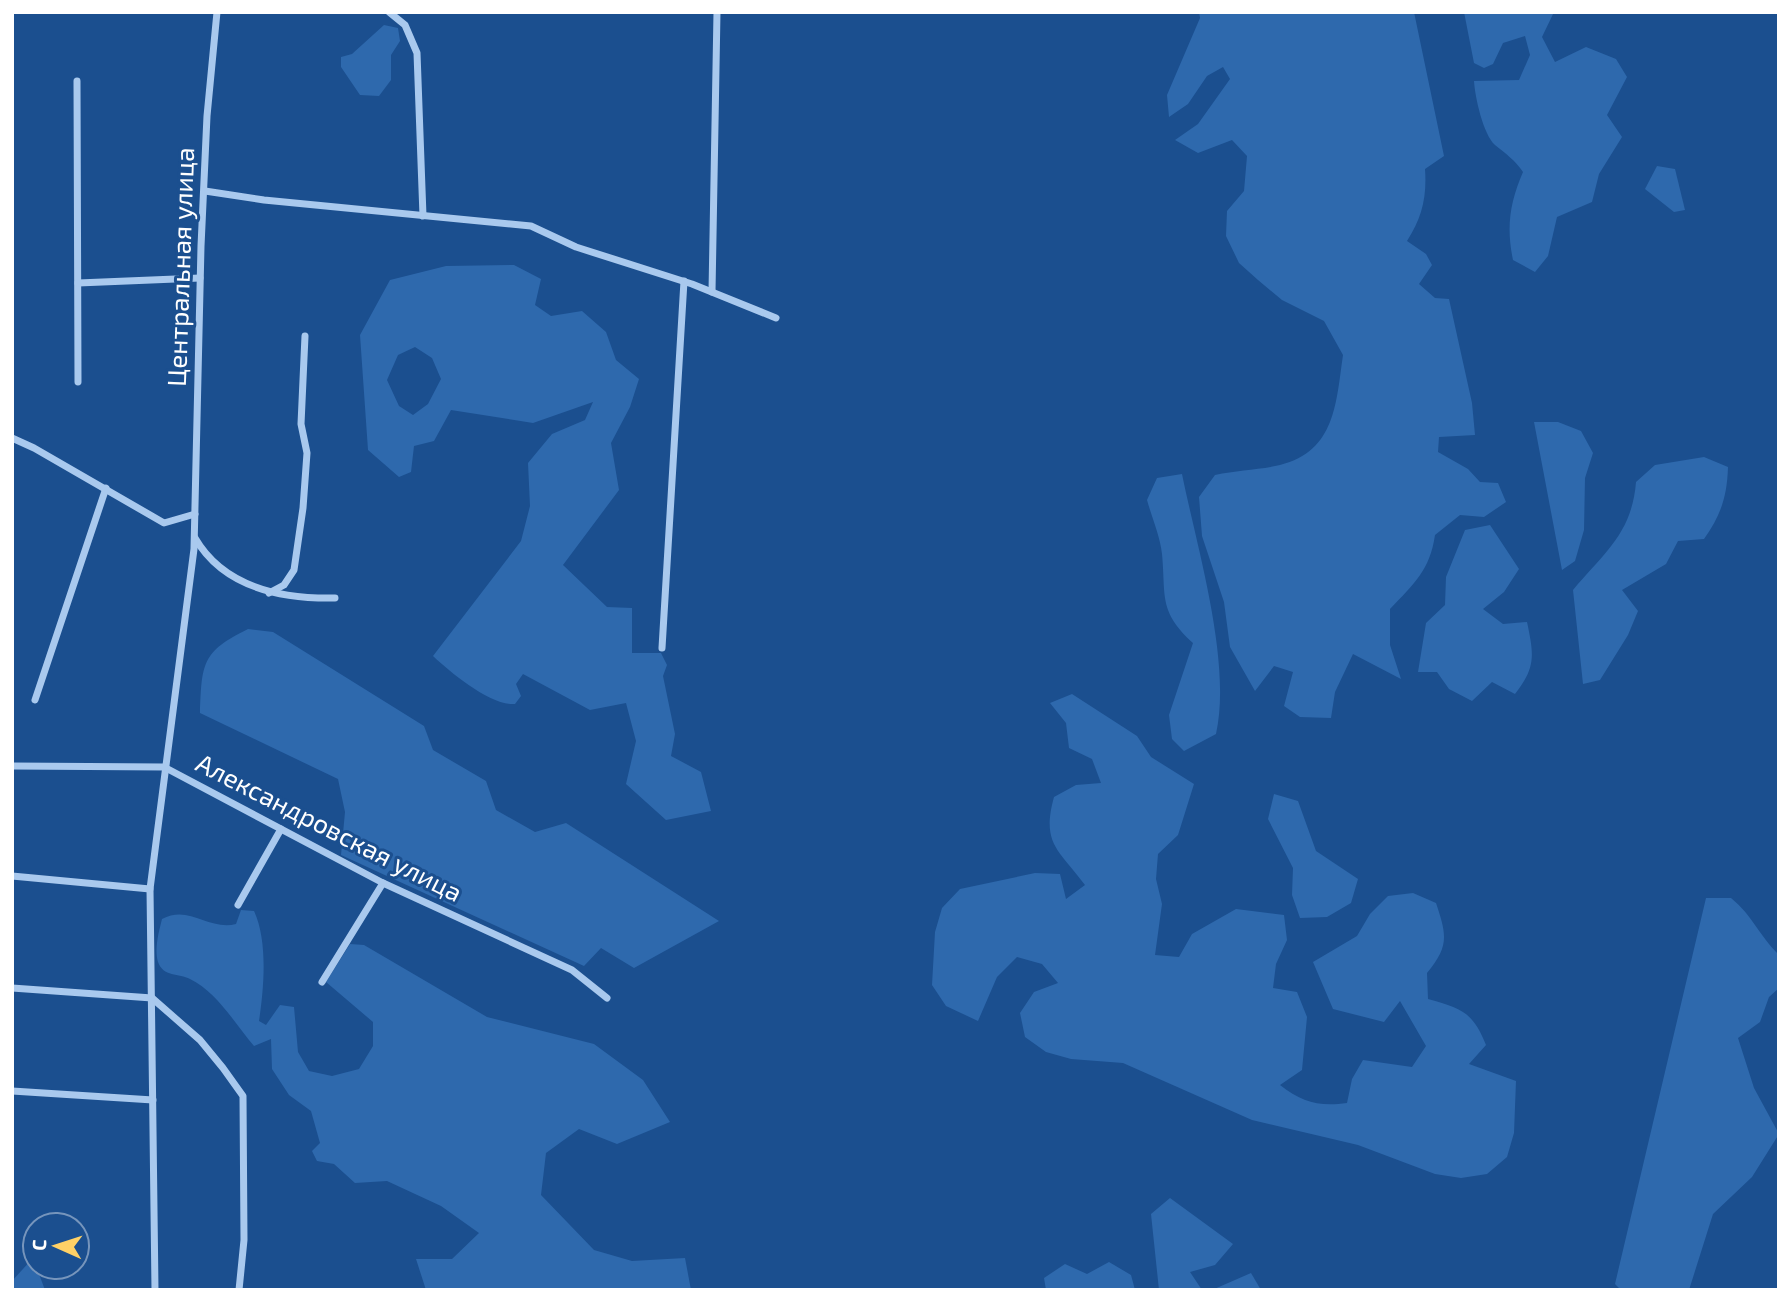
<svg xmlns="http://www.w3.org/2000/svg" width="1791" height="1302" font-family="'Exo 2',sans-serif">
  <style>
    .green { fill: #2e69ad; fill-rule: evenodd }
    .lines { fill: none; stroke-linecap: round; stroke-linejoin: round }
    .street { stroke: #a9c9ee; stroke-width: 7 }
    .labels { text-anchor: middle; stroke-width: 6; stroke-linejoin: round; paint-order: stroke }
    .street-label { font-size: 26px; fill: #fff; stroke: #1b4f8f }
  </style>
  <rect width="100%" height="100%" fill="#1b4f8f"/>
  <g class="green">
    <path d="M1199 12H1414L1444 156 1425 169C1427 197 1422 218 1407 241L1426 254 1432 265 1419 284 1435 298 1449 299 1472 403 1475 435 1439 437 1438 452 1468 469 1480 482 1498 483 1506 502 1484 517 1460 515 1435 535C1430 570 1414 584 1390 609V645L1401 679 1353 654 1335 692 1331 718 1300 717 1284 706 1293 672 1274 666 1255 691 1230 647 1224 602 1202 536 1199 497 1215 475C1237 470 1259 470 1280 465 1336 451 1336 402 1343 355L1324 321 1282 300 1258 280 1239 263 1226 236 1227 211 1244 191 1247 156 1232 140 1198 153 1175 140 1198 124 1230 79 1223 67 1207 76 1188 104 1169 117 1167 95 1200 18Z"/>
    <path d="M1464 12H1554L1542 37 1555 62 1586 47 1616 59 1627 77 1607 115 1622 137 1599 174 1592 202 1557 217 1548 256 1535 272 1513 260C1506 227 1510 202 1523 172 1515 160 1506 154 1495 145 1483 134 1475 97 1474 81L1519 80 1530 55 1525 36 1503 43 1493 64 1484 68 1474 63Z"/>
    <polygon points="384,25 398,28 400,41 391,55 391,80 379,96 360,95 341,67 341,57 352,54"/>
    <polygon points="1657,166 1675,169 1685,210 1674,212 1645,189"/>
    <path d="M514 265 541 279 535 305 551 316 582 311 606 332 616 360 639 379 630 407 611 443 619 490 563 565 607 607 632 608V653H661L667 665 663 676 675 734 671 756 701 772 711 811 666 820 626 784 636 741 626 703 590 710 523 674 516 684 521 696 515 704C491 706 451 673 433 656L521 541 530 506 528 463 552 434 585 420 593 402 533 423 451 410 434 441 414 446 411 472 399 477 368 450 360 335 390 280 446 266ZM415 347 432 358 441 379 428 404 413 415 399 406 387 380 398 355Z"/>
    <polygon points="1534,422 1558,422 1581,431 1593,453 1585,478 1584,530 1575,561 1562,570"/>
    <path d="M1704 457 1728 467C1727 497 1721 515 1704 539L1678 541 1666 564 1622 590 1638 611 1628 635 1600 680 1583 684 1573 590C1605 552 1632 533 1636 482L1655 465Z"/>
    <path d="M1182 474C1197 548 1232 662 1216 734L1184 751 1172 739 1169 715 1193 643C1158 611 1166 596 1162 554 1160 536 1152 518 1147 500L1157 478Z"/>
    <path d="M1490 525 1519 569 1504 592 1483 609 1503 624 1527 622C1534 655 1536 667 1515 694L1492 682 1472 701 1449 689 1437 672H1418L1426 623 1445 605 1446 577 1465 530Z"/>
    <path d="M248 629 273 632 424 726 433 750 486 781 496 810 535 832 566 823 719 921 634 968 601 948 584 966 341 855 345 812 338 779 200 713C202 664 201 652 248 629Z"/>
    <path d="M1072 694 1137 736 1151 757 1194 784 1178 835 1158 854 1156 879 1162 904 1155 955 1179 957 1192 934 1236 909 1284 915 1287 940 1276 964 1273 988 1297 992 1307 1017 1302 1070 1280 1085C1302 1102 1319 1107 1347 1103L1352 1079 1363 1060 1412 1067 1426 1046 1400 1001 1384 1022 1333 1009 1313 962 1357 936 1370 914 1388 896 1413 893 1436 903C1447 936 1449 946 1427 973L1428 999C1461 1008 1473 1012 1486 1045L1469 1064 1516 1081 1514 1133 1507 1157 1487 1174 1461 1178 1435 1174 1358 1145 1252 1120 1123 1063 1071 1059 1046 1052 1025 1037 1020 1013 1034 992 1058 983 1042 964 1017 957 997 977 978 1021 946 1006 932 985 935 932 942 908 960 889 1035 873 1060 874 1066 899 1085 885C1059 850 1041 844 1054 797L1076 785 1101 783 1092 759 1069 748 1066 723 1050 703Z"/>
    <polygon points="1274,794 1298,801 1316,851 1358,879 1351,903 1327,917 1300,918 1292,895 1293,868 1268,819"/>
    <path d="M1706 898H1731C1753 916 1758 934 1779 955V988L1769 997 1760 1022 1738 1038 1754 1088 1779 1134 1752 1177 1713 1214 1689 1290H1621L1615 1284Z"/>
    <path d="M241 910 254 911C268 941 264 988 259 1021L266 1025 280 1005 294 1007 298 1052 309 1071 332 1076 359 1069 373 1046V1022L326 982 350 944 364 945 487 1017 594 1044 643 1080 670 1122 617 1144 579 1129 546 1153 541 1195 594 1250 632 1261 685 1258 691 1290H426L416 1259H452L479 1233 441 1206 387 1181 355 1183 334 1164 317 1161 312 1151 320 1143 311 1111 289 1095 272 1069 271 1039 254 1046C236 1025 216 991 190 979 179 973 163 977 158 962 154 949 159 931 162 919 189 904 209 931 236 924Z"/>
    <polygon points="1170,1198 1233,1244 1215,1265 1190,1272 1202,1290 1159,1290 1151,1214"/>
    <polygon points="33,1258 45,1290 12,1290 12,1281"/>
    <polygon points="1109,1262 1131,1275 1135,1290 1046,1290 1044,1278 1065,1264 1087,1274"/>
    <polygon points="1251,1273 1261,1290 1212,1290"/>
  </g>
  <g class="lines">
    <g class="street">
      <polyline points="389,12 405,25 417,53 423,216"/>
      <polyline points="77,81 78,382"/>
      <polyline points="205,191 264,200 531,226 576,247 692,284 776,318"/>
      <polyline points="78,283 200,278"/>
      <polyline points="712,292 717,12"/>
      <polyline points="12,438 34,448 164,523 195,514"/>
      <path d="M195 538C224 588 281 599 335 598"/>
      <polyline points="269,593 284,585 294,570 303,508 307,453 301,424 305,336"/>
      <polyline points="662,648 684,281"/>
      <polyline points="35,700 106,488"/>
      <polyline points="12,766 164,767 383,883 572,970 607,998"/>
      <polyline points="12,876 150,889"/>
      <polyline points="238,905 281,829"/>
      <polyline points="322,982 383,883"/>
      <polyline points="12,988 152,998 200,1040 223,1068 243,1096 244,1240 239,1290"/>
      <polyline points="12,1091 153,1100"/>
      <polyline points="155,1290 150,889 194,549 201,246 207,116 217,12"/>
    </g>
  </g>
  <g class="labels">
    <g class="street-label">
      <text transform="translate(181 267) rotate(-88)" y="9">Центральная улица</text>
      <text transform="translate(329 828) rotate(27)" y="9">Александровская улица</text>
    </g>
  </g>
  <rect width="1791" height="1302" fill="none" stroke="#ffffff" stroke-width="28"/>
  <g transform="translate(56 1246) rotate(273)"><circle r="33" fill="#1b4f8f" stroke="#7695bc" stroke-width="2"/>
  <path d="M0-5L12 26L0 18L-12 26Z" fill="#ffd166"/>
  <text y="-10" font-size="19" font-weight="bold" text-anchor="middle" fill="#ffffff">С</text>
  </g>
</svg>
